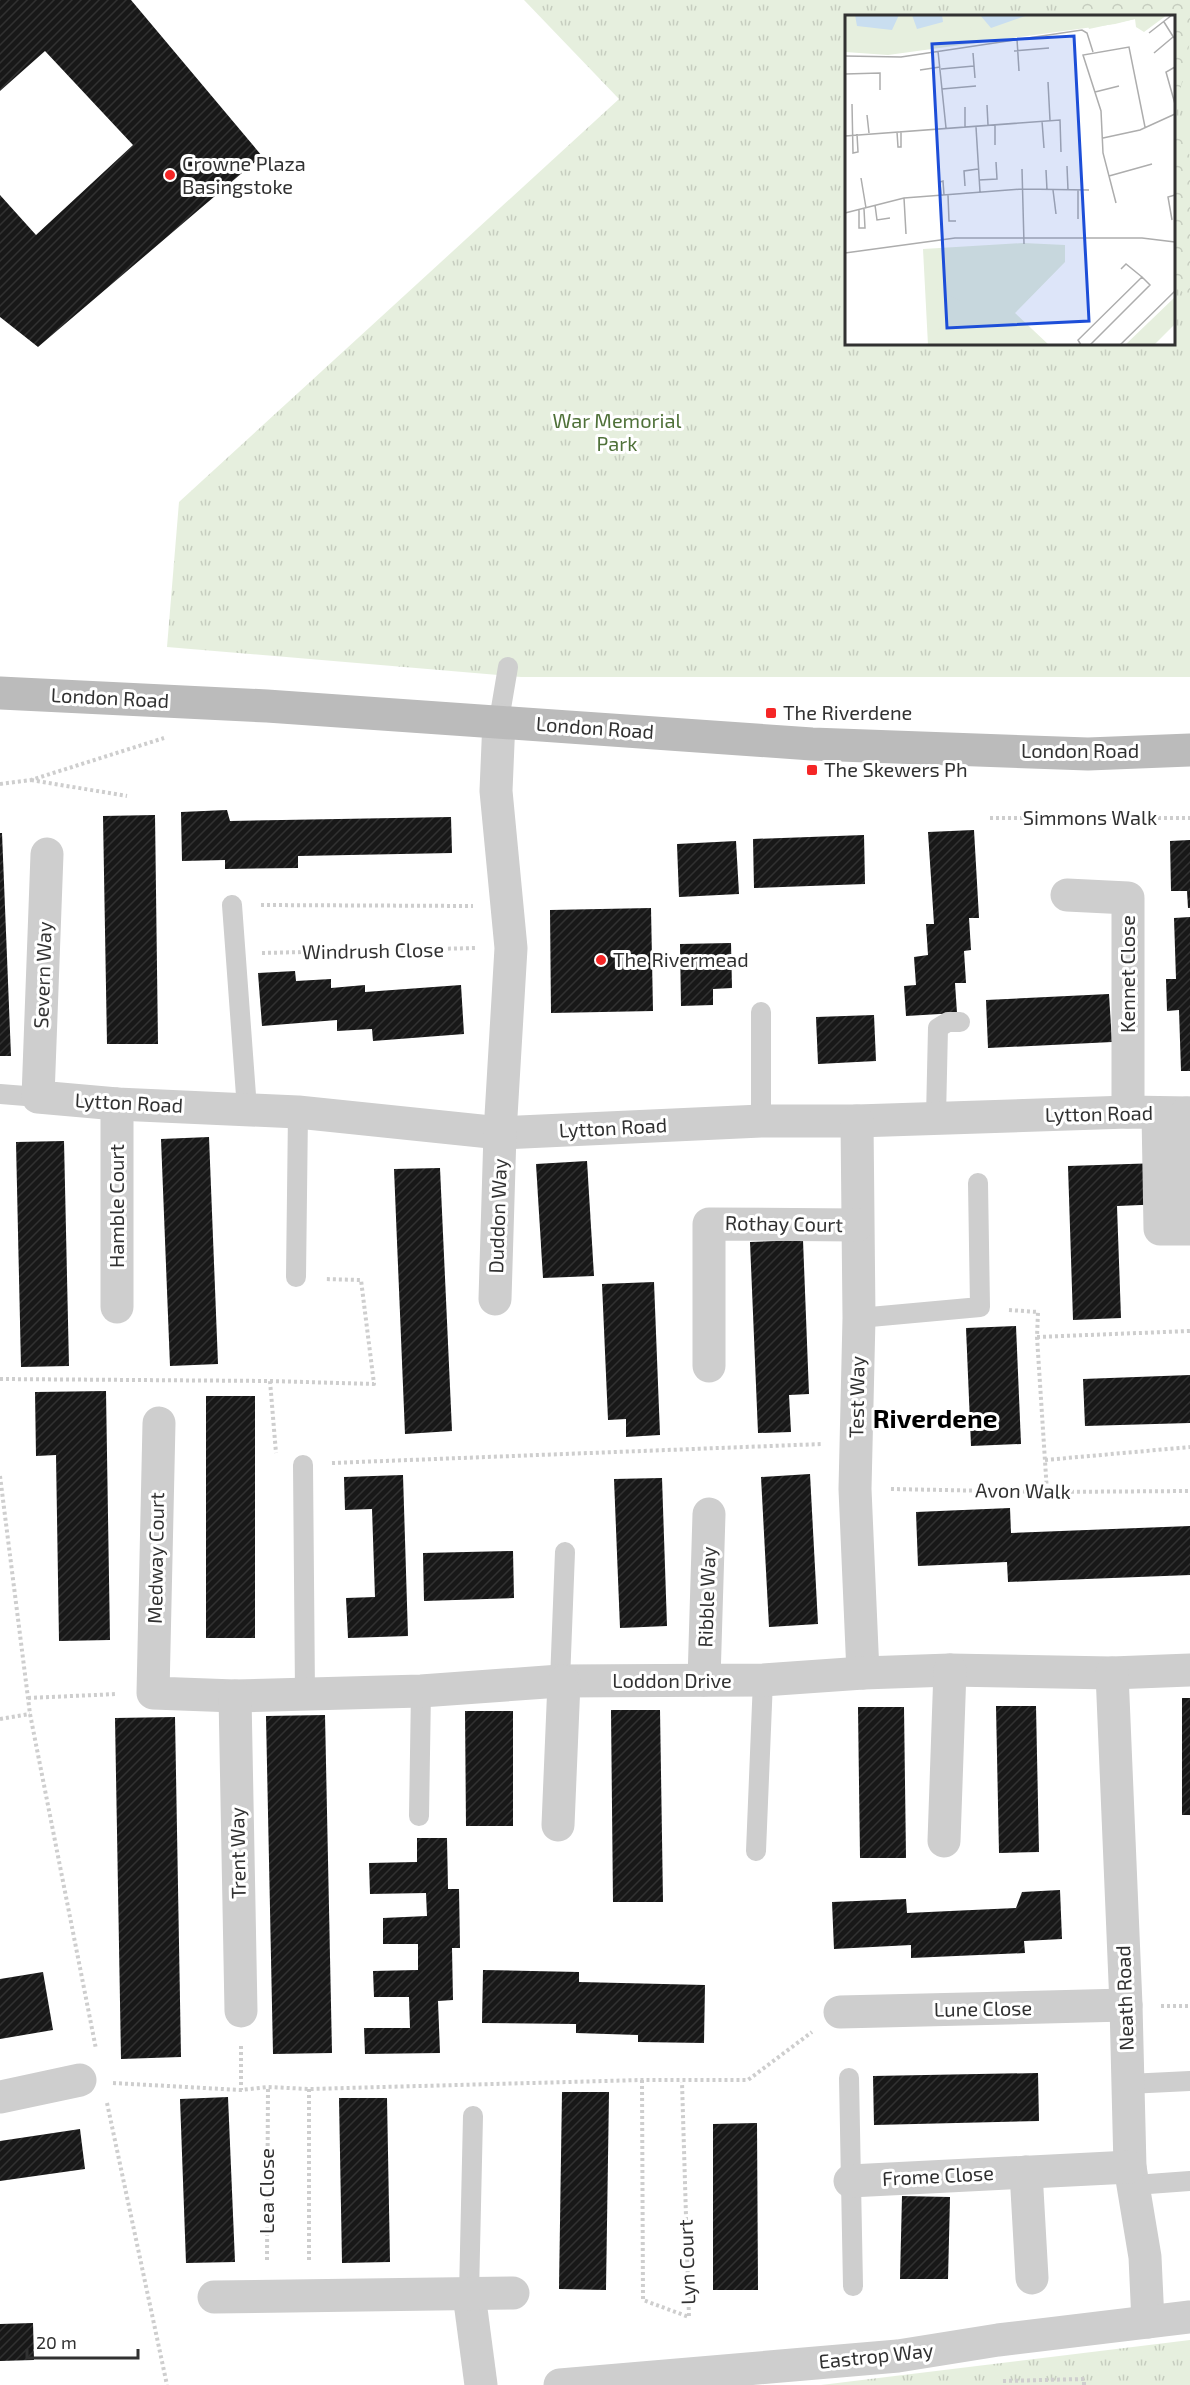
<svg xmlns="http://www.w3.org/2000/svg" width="1190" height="2385" font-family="'Exo 2',sans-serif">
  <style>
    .grass { fill: url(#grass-tufts); fill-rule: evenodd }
    .forest { fill: url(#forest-crowns) }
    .building { fill: url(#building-hatch) }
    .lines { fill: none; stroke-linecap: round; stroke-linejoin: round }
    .path { stroke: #cecece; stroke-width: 4; stroke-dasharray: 3 3; stroke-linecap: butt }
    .lane { stroke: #cecece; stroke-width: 20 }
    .street { stroke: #cecece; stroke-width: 33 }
    .secondary { stroke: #bbb; stroke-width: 33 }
    .poi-dot { fill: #f52626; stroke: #fff; stroke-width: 2 }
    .labels { text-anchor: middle; stroke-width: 6; stroke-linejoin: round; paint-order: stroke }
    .poi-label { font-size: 20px; fill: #313131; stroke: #fff; text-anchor: start }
    .park-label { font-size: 20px; fill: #4f7139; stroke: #fff }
    .street-label { font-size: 20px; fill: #313131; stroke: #fff }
    .district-label { font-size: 26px; font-weight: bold; fill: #000; stroke: #fff }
    .inset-road { fill: none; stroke: #adadad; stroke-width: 1.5 }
    .view { fill: #1d4ed8; fill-opacity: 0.15; stroke: #1d4ed8; stroke-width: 3 }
    .inset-edge { fill: none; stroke: #313131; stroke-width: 3 }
  </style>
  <defs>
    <pattern id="grass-tufts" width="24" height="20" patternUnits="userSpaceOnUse" patternTransform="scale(1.5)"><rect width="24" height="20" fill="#e6efde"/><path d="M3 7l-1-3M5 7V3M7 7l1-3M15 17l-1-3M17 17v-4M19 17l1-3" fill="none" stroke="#c6cdbf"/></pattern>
    <pattern id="forest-crowns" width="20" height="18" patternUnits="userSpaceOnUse" patternTransform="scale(1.5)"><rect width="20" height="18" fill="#e6efde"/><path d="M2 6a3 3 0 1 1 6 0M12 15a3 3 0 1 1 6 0" fill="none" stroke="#c6cdbf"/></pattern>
    <pattern id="building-hatch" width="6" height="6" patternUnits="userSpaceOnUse" patternTransform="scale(1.5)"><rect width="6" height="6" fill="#181818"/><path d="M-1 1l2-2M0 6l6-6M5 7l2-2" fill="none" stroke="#313131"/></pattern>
  </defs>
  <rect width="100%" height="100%" fill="#fff"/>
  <g class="grass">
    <path d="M524 0H1190V677H521L167 647 179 502 619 99ZM846 16H1174V344H846Z"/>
    <polygon points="1190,2340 1190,2385 821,2385"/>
  </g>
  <polygon class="forest" points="1085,0 1190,0 1190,41 1174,122 1190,156 1190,296 1174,287 1174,16 1076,16"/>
  <g class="building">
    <polygon points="0,0 131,0 262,156 38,347 0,317 0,195 36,235 133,145 45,51 0,91"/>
    <polygon points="227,810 230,821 451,817 452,853 298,856 298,868 225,869 225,860 182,861 181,812"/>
    <polygon points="155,815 158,1044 107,1044 103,816"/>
    <polygon points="974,830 979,918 969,918 971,950 964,951 966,983 955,983 957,1013 906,1016 904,986 916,985 914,957 928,955 926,924 934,924 928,832"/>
    <polygon points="0,833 2,833 11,1056 0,1056"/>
    <polygon points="864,835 865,884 754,888 753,839"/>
    <polygon points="1190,840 1190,908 1188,908 1187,891 1171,891 1170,841"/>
    <polygon points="736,841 739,894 679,897 677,844"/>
    <polygon points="651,908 653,1011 551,1013 550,910"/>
    <polygon points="1190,917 1190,1071 1181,1071 1179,1010 1167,1011 1166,979 1176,979 1174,918"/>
    <polygon points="731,943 732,988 713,989 713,1005 681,1006 680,944"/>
    <polygon points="295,971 296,981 331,979 331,988 365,985 365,992 461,985 464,1034 373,1041 372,1029 337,1031 337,1020 262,1026 258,973"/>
    <polygon points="1109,994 1112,1042 988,1048 986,1000"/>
    <polygon points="874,1015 876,1061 818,1064 816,1017"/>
    <polygon points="209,1137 218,1364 170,1366 161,1139"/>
    <polygon points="64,1141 69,1366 21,1367 16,1142"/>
    <polygon points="587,1161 594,1276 543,1278 536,1164"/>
    <polygon points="1190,1162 1190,1203 1117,1206 1121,1318 1073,1320 1068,1166"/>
    <polygon points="440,1168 452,1431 405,1434 394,1169"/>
    <polygon points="803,1240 809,1394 789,1395 791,1432 758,1433 750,1242"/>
    <polygon points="654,1282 660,1435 626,1437 626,1419 608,1420 602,1284"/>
    <polygon points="1016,1326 1021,1444 971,1446 966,1328"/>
    <polygon points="1190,1375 1190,1423 1085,1426 1083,1379"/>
    <polygon points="106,1391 110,1640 59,1641 56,1455 36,1456 35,1392"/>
    <rect x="206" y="1396" width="49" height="242"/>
    <polygon points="810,1474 818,1624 769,1627 761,1477"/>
    <polygon points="403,1475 408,1636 348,1638 346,1598 375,1597 372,1509 345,1510 344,1477"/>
    <polygon points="662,1478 667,1626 620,1628 614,1479"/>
    <polygon points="1010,1508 1011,1533 1190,1526 1190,1575 1008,1582 1007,1562 918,1566 916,1512"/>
    <polygon points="513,1551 514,1598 424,1601 423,1553"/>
    <rect x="1182" y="1698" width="8" height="117"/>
    <polygon points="996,1706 1036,1706 1039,1852 999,1853"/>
    <polygon points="858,1707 904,1707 906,1858 860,1858"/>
    <polygon points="611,1710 660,1710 663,1902 613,1902"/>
    <polygon points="465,1711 513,1711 513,1826 466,1826"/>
    <polygon points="325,1715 332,2053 273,2054 266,1716"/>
    <polygon points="175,1717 181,2057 121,2059 115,1718"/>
    <polygon points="417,1838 447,1838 448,1889 459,1889 460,1948 452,1948 453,2000 438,2001 440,2053 365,2054 364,2028 410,2028 409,1997 374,1997 373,1971 418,1970 418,1944 383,1944 383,1918 427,1916 426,1893 370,1894 369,1863 417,1862"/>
    <polygon points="1060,1890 1062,1939 1024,1941 1025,1953 911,1958 911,1945 834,1949 832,1902 906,1899 907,1913 1016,1908 1022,1892"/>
    <polygon points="483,1970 579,1972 579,1982 705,1985 704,2043 638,2042 638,2035 576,2033 576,2024 482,2023"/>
    <polygon points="43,1972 53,2030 0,2039 0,1979"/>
    <polygon points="1038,2073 1039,2121 874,2125 873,2076"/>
    <polygon points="562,2092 609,2092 606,2290 559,2289"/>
    <polygon points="228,2097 235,2262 186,2263 180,2099"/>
    <polygon points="339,2098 387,2098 390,2262 342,2263"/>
    <polygon points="757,2123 758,2290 713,2290 713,2124"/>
    <polygon points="80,2129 85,2169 0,2181 0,2141"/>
    <polygon points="902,2196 950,2197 948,2279 900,2279"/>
    <polygon points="33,2323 34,2360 0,2361 0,2324"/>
  </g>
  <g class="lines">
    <g class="path">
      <polyline points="31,780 127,796"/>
      <polyline points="0,784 31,780 164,738"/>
      <polyline points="990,818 1190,818"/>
      <polyline points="261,905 473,906"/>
      <polyline points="262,953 477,948"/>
      <polyline points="1009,1310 1038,1312 1037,1337 1047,1492"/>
      <polyline points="1037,1337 1190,1331"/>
      <polyline points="0,1379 270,1381 276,1453"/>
      <polyline points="270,1381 374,1384 361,1280 324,1279"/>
      <polyline points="1045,1460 1190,1447"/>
      <polyline points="332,1463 822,1444"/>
      <polyline points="0,1476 30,1714 96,2049"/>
      <polyline points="891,1489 1047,1492 1190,1491"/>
      <polyline points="28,1698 117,1694"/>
      <polyline points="0,1719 30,1714"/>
      <polyline points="1161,2006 1190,2006"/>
      <polyline points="241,2046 241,2090"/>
      <polyline points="642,2080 643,2300 689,2317 682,2082"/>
      <polyline points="113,2083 241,2090 268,2087 309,2089 642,2080 748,2080 812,2032"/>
      <polyline points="309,2089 309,2261"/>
      <polyline points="107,2103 167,2385"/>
      <polyline points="267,2260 268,2087"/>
      <polyline points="1003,2381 1084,2379 1084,2385"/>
    </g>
    <g class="lane">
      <polyline points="499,720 508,667"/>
      <polyline points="232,905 247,1109"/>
      <polyline points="761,1012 761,1121"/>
      <polyline points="0,1094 38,1097"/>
      <polyline points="936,1117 938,1028 948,1022 960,1022"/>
      <polyline points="296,1277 298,1112"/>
      <polyline points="859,1318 980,1307 978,1183"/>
      <polyline points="303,1465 305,1693"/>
      <polyline points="560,1681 565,1552"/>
      <polyline points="419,1816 421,1691"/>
      <polyline points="756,1851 763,1680"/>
      <polyline points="849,2078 853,2286"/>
      <polyline points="1128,2084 1190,2081"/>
      <polyline points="1135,2185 1190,2181"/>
      <polyline points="469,2294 473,2116"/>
    </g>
    <g class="street">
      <polyline points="47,854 38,1097 117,1104 298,1112 500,1133 761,1121 857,1121 1128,1112 1190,1113"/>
      <polyline points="1067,895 1128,898 1128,1112"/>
      <polyline points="117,1104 117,1307"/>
      <polyline points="1158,1113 1160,1229 1188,1229 1187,1113"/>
      <polyline points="857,1121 859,1318 855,1489 863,1673"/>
      <polyline points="495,1299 500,1133 511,948 496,791 499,720"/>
      <polyline points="709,1366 709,1224 857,1225"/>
      <polyline points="159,1423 153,1693 235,1696 421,1691 560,1681 763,1680 863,1673 950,1670 1112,1673 1190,1670"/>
      <polyline points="1112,1673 1126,2005 1130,2167 1145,2257 1148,2322"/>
      <polyline points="704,1680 709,1514"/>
      <polyline points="235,1696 241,2011"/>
      <polyline points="558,1825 564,1682"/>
      <polyline points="944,1841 950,1670"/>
      <polyline points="840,2012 1126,2005"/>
      <polyline points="0,2097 80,2080"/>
      <polyline points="1026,2172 1032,2278"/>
      <polyline points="850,2181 1130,2167"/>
      <polyline points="469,2294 481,2385"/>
      <polyline points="214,2297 513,2293"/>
      <polyline points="560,2385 898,2356 998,2340 1190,2317"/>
    </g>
    <polyline class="secondary" points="0,693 267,706 812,744 1088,754 1190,750"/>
  </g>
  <g class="poi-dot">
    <circle cx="170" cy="175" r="6"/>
    <rect x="765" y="707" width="12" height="12" rx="3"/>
    <rect x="806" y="764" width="12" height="12" rx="3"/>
    <circle cx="601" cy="960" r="6"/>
  </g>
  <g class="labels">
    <g class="poi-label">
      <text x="182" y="171">Crowne Plaza<tspan x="182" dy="23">Basingstoke</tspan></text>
      <text x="783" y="720">The Riverdene</text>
      <text x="824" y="777">The Skewers Ph</text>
      <text x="613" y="967">The Rivermead</text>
    </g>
    <g class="park-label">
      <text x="617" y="428">War Memorial<tspan x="617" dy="23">Park</tspan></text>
    </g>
    <g class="street-label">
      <text transform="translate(110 698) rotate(3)" y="7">London Road</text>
      <text transform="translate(595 728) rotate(4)" y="7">London Road</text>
      <text x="1080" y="758">London Road</text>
      <text x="1090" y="825">Simmons Walk</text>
      <text transform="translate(373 951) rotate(-1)" y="7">Windrush Close</text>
      <text transform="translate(1128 974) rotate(-90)" y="7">Kennet Close</text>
      <text transform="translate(43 975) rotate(-88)" y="7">Severn Way</text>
      <text transform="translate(129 1103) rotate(3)" y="7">Lytton Road</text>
      <text transform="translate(1099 1114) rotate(-1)" y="7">Lytton Road</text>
      <text transform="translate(613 1128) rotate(-3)" y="7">Lytton Road</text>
      <text transform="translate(117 1206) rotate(-90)" y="7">Hamble Court</text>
      <text transform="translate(498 1216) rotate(-88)" y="7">Duddon Way</text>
      <text transform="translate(784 1224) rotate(1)" y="7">Rothay Court</text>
      <text transform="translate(857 1397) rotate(-89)" y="7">Test Way</text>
      <text transform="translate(1023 1491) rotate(1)" y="7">Avon Walk</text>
      <text transform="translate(156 1558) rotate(-89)" y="7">Medway Court</text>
      <text transform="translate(707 1597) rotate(-88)" y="7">Ribble Way</text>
      <text x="672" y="1688">Loddon Drive</text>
      <text transform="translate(238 1853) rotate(-91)" y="7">Trent Way</text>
      <text transform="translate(1125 1998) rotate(-92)" y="7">Neath Road</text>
      <text transform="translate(983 2009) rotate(-1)" y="7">Lune Close</text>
      <text transform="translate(938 2176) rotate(-3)" y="7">Frome Close</text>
      <text transform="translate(267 2191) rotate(-90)" y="7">Lea Close</text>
      <text transform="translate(687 2262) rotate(-92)" y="7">Lyn Court</text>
      <text transform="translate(876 2356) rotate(-6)" y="7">Eastrop Way</text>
    </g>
    <g class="district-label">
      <text x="935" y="1428">Riverdene</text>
    </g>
  </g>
  <g transform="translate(845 15)">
    <rect width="330" height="330" fill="#fff"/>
    <path d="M0 0H306L270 9 43 40 0 37ZM178 228 220 230V247L170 298 204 330H83L78 234Z" fill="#e6efde"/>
    <path d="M284 0H322L299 17 291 12 290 4 244 14 242 9ZM125 10a8 8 0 1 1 16 0a8 8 0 1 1-16 0ZM91 274 115 286 119 295V303L107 330H92L93 315 102 308 103 299 97 286 87 285V276ZM330 282V309L309 330H280Z" fill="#e6efde"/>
    <path d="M10 0H54L47 15 12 11ZM67 0H97L98 7 72 14ZM135 0H183L146 13Z" fill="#c9def0"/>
    <path class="inset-road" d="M319 7 329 23M304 18 327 0M172 24 174 56M93 36 101 113M169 36 204 33M128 38 130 63M309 38 328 22M0 41 56 42 237 15 242 18 248 37M330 52 321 57 330 89M96 54 129 51M75 55 95 52M0 59 35 58V75M203 67 205 105M97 74 131 71M250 77 274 71M7 89 8 138 13 137 12 119M142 90 143 110M120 92V112M22 100 24 118M197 106 199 133M150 110V130M131 112 135 177M52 117 53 132H56V116M0 121 215 105 216 137M258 123 295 115 330 99M222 151 223 175M177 154 179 229M201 155 202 175M264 161 307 149M16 163 21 193M134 165 152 164 151 147M120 171 119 156 133 154M208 175 211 199M233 175V204M96 180 95 167 98 166 99 180M103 180 104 206H111M59 183 61 219M271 188 258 138 256 96 238 40 284 32 300 112M30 190 32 205 45 203M14 195V213H20L19 194M0 198 59 183 177 174 244 175M327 205 323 182 330 180M0 238 110 223H297L330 227M276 254 281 249 297 262M236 330 233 325 297 262 305 270 245 330M275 330 330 276"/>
    <path class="view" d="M229 21 244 306 102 313 87 29Z"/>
    <rect width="330" height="330" class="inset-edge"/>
  </g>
  <path d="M27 2349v9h111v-9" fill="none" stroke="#313131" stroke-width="3"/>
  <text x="36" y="2349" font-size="18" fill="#313131" stroke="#ffffff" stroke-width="4.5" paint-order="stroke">20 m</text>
</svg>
